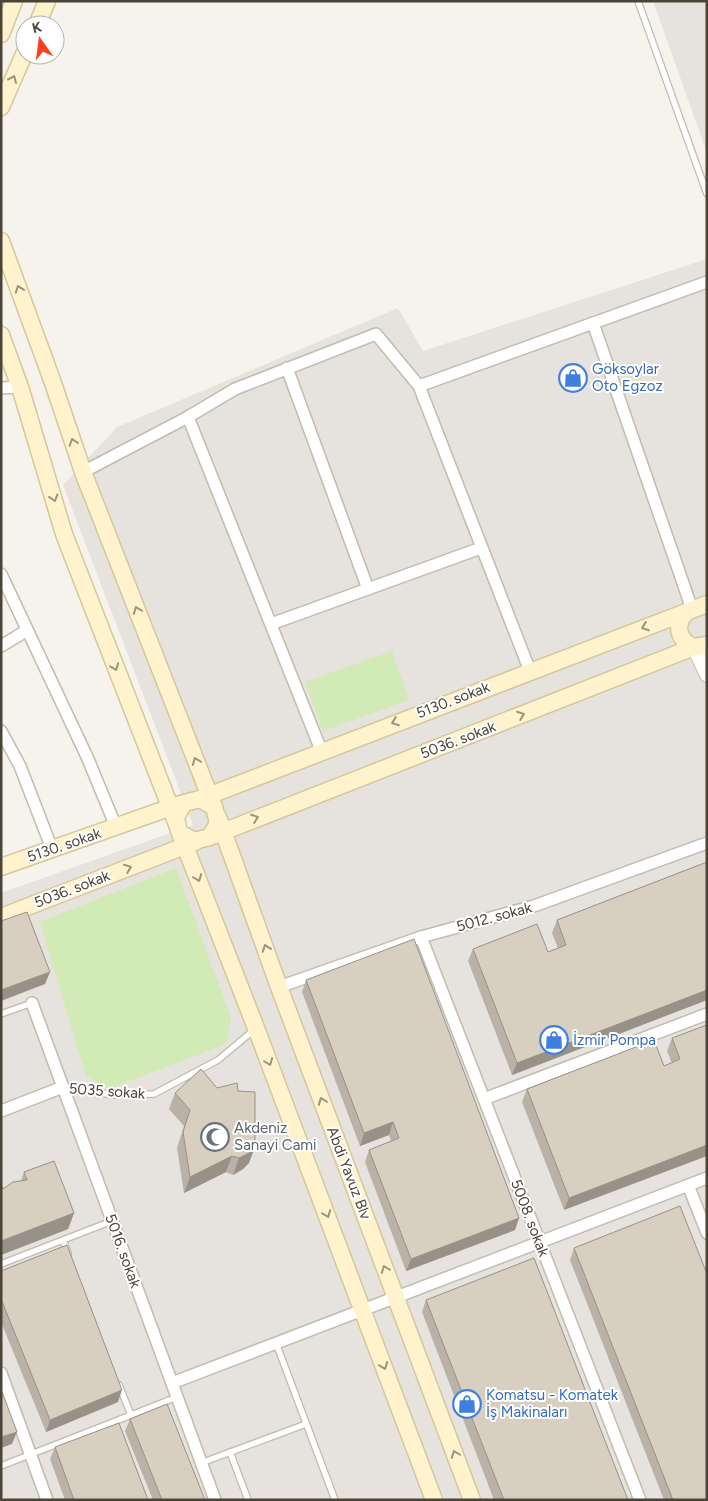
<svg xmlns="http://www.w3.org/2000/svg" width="708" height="1501" font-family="Figtree,sans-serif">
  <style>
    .industrial { fill: #e6e2dd }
    .green { fill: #d2eab5 }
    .parking { fill: #e5e3e0 }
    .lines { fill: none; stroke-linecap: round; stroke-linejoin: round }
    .service-casing { stroke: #c2bbae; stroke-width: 8 }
    .minor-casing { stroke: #c2bbae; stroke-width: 14 }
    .tertiary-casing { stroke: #c2bbae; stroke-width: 16 }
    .secondary-casing { stroke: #d6c79b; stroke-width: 19 }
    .service { stroke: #fff; stroke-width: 5.5 }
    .minor { stroke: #fff; stroke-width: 11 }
    .tertiary { stroke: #fff; stroke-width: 14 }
    .secondary { stroke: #fff3cd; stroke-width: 16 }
    .wall { fill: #bab2a6 }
    .shaded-wall { fill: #979187 }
    .building { fill: #d8cfc1; stroke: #979187 }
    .oneway { stroke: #9c937c }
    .labels { text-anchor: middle; stroke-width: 4; stroke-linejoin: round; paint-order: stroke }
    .shop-label { font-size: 15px; fill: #366cbe; stroke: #fff; text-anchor: start }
    .street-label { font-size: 15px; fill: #4b4439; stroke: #fff }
    .worship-label { font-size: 15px; fill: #5b616d; stroke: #fff; text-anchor: start }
  </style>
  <rect width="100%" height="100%" fill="#f6f3ec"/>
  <g class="industrial">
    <polygon points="653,1 707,1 707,153"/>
    <polygon points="707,259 707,1500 1,1500 1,893 193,825 63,485 117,427 398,308 423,351"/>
  </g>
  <g class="green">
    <polygon points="392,651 409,700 323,731 305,682"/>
    <polygon points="176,868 231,1018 226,1044 109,1089 86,1076 40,922"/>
  </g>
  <polygon class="parking" points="16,1027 34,1074 1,1087 1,1033"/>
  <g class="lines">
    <defs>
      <g id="service">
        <polyline points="638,1 707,194"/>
        <polyline points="1,1014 32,1003"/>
        <polyline points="63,1087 114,1095 154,1094 218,1060 255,1029"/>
        <polyline points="63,1240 68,1253"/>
        <polyline points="1,1264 112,1221"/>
        <polyline points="276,1343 335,1500"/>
        <polyline points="119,1385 131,1415"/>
        <polyline points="230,1452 248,1500"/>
        <polyline points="201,1463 306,1424"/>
        <polyline points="1,1466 177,1397"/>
      </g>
      <g id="minor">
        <polyline points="593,323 692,609"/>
        <polyline points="287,368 368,589"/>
        <polyline points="419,386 707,282"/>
        <polyline points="1,388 20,387"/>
        <polyline points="188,417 321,750"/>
        <polyline points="83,472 188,417 235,389 376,334 419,386 530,671"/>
        <polyline points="1,574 88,759 116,827"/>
        <polyline points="271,624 481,548"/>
        <polyline points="1,646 26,631"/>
        <polyline points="1,731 20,766 52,849"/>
        <polyline points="421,937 640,1500"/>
        <polyline points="279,987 421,937 534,906 707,843"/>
        <polyline points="32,1003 215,1500"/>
        <polyline points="484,1099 707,1014"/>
        <polyline points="1,1111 63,1087"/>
        <polyline points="688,1185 707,1233"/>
        <polyline points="1,1373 47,1500"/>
        <polyline points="172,1383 707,1178"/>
      </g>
      <polyline id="tertiary" points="694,647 707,675"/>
      <g id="secondary">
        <polyline points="37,25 47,1"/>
        <polyline points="1,34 14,1"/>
        <polyline points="1,107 25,52"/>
        <polyline points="1,241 52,380 83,472 214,807"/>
        <polyline points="1,335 20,387 64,534 176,822"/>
        <path d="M690 610C674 620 676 640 694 647"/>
        <polyline points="200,799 707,604"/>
        <polyline points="218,817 279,987 472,1500"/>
        <polyline points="180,833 194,841 210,837 218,823 214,807 200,799 184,803 176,817 178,828 256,1028 434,1500"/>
        <polyline points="215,835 694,647 707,645"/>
        <polyline points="1,867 180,804"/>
        <polyline points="1,917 195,842"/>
      </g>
    </defs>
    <use href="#service" class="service-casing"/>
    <use href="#minor" class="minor-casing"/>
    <use href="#tertiary" class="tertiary-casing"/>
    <use href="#secondary" class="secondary-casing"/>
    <use href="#service" class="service"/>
    <use href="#minor" class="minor"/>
    <use href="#tertiary" class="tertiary"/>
    <use href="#secondary" class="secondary"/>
  </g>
  <g class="wall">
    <polygon points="707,862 707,1000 512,1075 468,961 473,949 548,952 558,948 552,933 557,920"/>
    <polygon points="306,980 519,1218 515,1230 406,1271 365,1162 369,1150 391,1141 389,1135 360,1146 302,992"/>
    <polygon points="707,1025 564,1210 522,1102 527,1089 664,1066 672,1063 667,1051 672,1038"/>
    <polygon points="175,1093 249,1163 243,1169 233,1175 226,1172 184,1193 177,1148 184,1126 169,1109"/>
    <polygon points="24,1172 74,1213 68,1229 1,1255 1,1184 3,1189 21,1181"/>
    <polygon points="574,1248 707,1500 664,1500 570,1260"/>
    <polygon points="1,1271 118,1402 46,1432 1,1322"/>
    <polygon points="426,1300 628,1500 494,1500 422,1312"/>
    <polygon points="130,1419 205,1500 153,1500 125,1431"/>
    <polygon points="55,1447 148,1500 65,1500 50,1459"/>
  </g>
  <g class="shaded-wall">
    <polygon points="50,972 45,984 1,1001 1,990"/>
    <polygon points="707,990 707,1000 512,1075 517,1063"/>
    <polygon points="393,1122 389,1135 360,1146 364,1133"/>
    <polygon points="707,1145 707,1156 564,1210 569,1198"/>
    <polygon points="255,1147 249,1163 243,1169 233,1175 239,1158"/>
    <polygon points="232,1156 226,1172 184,1193 190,1177"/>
    <polygon points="74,1213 68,1229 1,1255 1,1241"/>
    <polygon points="519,1218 515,1230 406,1271 411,1259"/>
    <polygon points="122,1390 118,1402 46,1432 50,1420"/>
    <polygon points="17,1432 12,1444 1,1448 1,1437"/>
  </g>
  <g class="building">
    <polygon points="707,862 707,990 517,1063 473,949 537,924 548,952 566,945 557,920"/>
    <polygon points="27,912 50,972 1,990 1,921"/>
    <polygon points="414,939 519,1218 411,1259 369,1150 399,1138 393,1122 364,1133 306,980"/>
    <polygon points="707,1025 707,1145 569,1198 527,1089 654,1040 664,1066 680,1059 672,1038"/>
    <polygon points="201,1069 217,1088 237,1083 238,1091 255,1092 255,1147 249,1153 239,1158 232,1156 190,1177 183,1132 190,1110 175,1093"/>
    <polygon points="54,1161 74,1213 1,1241 1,1184 3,1189 13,1182 27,1180 24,1172"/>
    <polygon points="680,1206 707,1274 707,1500 673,1500 574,1248"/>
    <polygon points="67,1245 122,1390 50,1420 1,1299 1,1271"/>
    <polygon points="534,1258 628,1500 504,1500 426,1300"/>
    <polygon points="1,1389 17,1432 1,1437"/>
    <polygon points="167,1404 205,1500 162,1500 130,1419"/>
    <polygon points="119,1423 148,1500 74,1500 55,1447"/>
  </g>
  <defs><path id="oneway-chevron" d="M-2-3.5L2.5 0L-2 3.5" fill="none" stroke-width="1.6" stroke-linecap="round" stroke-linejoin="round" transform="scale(1.25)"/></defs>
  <g class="oneway">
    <use href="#oneway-chevron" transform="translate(13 79) rotate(-66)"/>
    <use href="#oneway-chevron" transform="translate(19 289) rotate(-110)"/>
    <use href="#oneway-chevron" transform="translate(73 442) rotate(-108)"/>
    <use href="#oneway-chevron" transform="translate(54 498) rotate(73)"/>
    <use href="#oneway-chevron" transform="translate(137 610) rotate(-111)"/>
    <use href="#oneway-chevron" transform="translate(645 627) rotate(159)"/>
    <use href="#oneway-chevron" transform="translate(115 667) rotate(69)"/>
    <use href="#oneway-chevron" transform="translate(521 715) rotate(-21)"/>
    <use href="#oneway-chevron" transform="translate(395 722) rotate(159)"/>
    <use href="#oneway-chevron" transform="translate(196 761) rotate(-111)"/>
    <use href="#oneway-chevron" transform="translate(255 818) rotate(-21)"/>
    <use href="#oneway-chevron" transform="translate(128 868) rotate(-21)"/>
    <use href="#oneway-chevron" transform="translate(198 878) rotate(69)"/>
    <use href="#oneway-chevron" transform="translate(266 948) rotate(-110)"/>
    <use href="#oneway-chevron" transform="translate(269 1062) rotate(69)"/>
    <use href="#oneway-chevron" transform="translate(322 1101) rotate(-111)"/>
    <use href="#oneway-chevron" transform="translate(327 1214) rotate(69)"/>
    <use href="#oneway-chevron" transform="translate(385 1269) rotate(-111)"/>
    <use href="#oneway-chevron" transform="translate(384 1366) rotate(69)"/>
    <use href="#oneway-chevron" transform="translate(455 1454) rotate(-111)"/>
  </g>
  <defs>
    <symbol id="shop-ring" viewBox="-11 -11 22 22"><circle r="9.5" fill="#fff" stroke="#3f7fe0" stroke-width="1.5"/><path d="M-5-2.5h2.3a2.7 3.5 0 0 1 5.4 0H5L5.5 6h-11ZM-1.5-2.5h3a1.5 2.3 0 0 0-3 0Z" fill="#3f7fe0"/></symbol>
    <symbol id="mosque-ring" viewBox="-11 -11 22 22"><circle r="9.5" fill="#fff" stroke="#6b7280" stroke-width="1.5"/><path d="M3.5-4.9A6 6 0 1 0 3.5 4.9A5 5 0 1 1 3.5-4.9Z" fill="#6b7280"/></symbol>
  </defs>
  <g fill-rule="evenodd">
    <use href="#shop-ring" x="557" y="362" width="32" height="32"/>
    <use href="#shop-ring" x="538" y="1024" width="32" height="32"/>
    <use href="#mosque-ring" x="199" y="1121" width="32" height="32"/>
    <use href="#shop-ring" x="451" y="1388" width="32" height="32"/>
  </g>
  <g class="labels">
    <g class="shop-label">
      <text x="592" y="374">Göksoylar<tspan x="592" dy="17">Oto Egzoz</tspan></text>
      <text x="573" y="1045">İzmir Pompa</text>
      <text x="486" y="1400">Komatsu - Komatek<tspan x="486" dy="17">İş Makinaları</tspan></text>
    </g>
    <g class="street-label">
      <text transform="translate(453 700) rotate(-21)" y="5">5130. sokak</text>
      <text transform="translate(458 740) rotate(-21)" y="5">5036. sokak</text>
      <text transform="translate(64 845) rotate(-19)" y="5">5130. sokak</text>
      <text transform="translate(72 889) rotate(-21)" y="5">5036. sokak</text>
      <text transform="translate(494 917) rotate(-15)" y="5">5012. sokak</text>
      <text transform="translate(107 1091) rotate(4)" y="5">5035 sokak</text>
      <text transform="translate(349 1173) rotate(69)" y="5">Abdi Yavuz Blv</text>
      <text transform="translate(530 1218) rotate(69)" y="5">5008. sokak</text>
      <text transform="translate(123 1251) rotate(70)" y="5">5016. sokak</text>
    </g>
    <g class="worship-label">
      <text x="234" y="1133">Akdeniz<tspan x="234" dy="17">Sanayi Cami</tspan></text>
    </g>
  </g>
  <rect width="708" height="1501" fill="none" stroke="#4b4439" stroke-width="5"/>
  <g transform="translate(40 40) rotate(346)"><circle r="24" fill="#ffffff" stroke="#b7b4b0"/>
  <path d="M0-4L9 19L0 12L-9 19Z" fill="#fc3f1d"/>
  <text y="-8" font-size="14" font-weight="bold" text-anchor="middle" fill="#4b4439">K</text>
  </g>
</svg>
